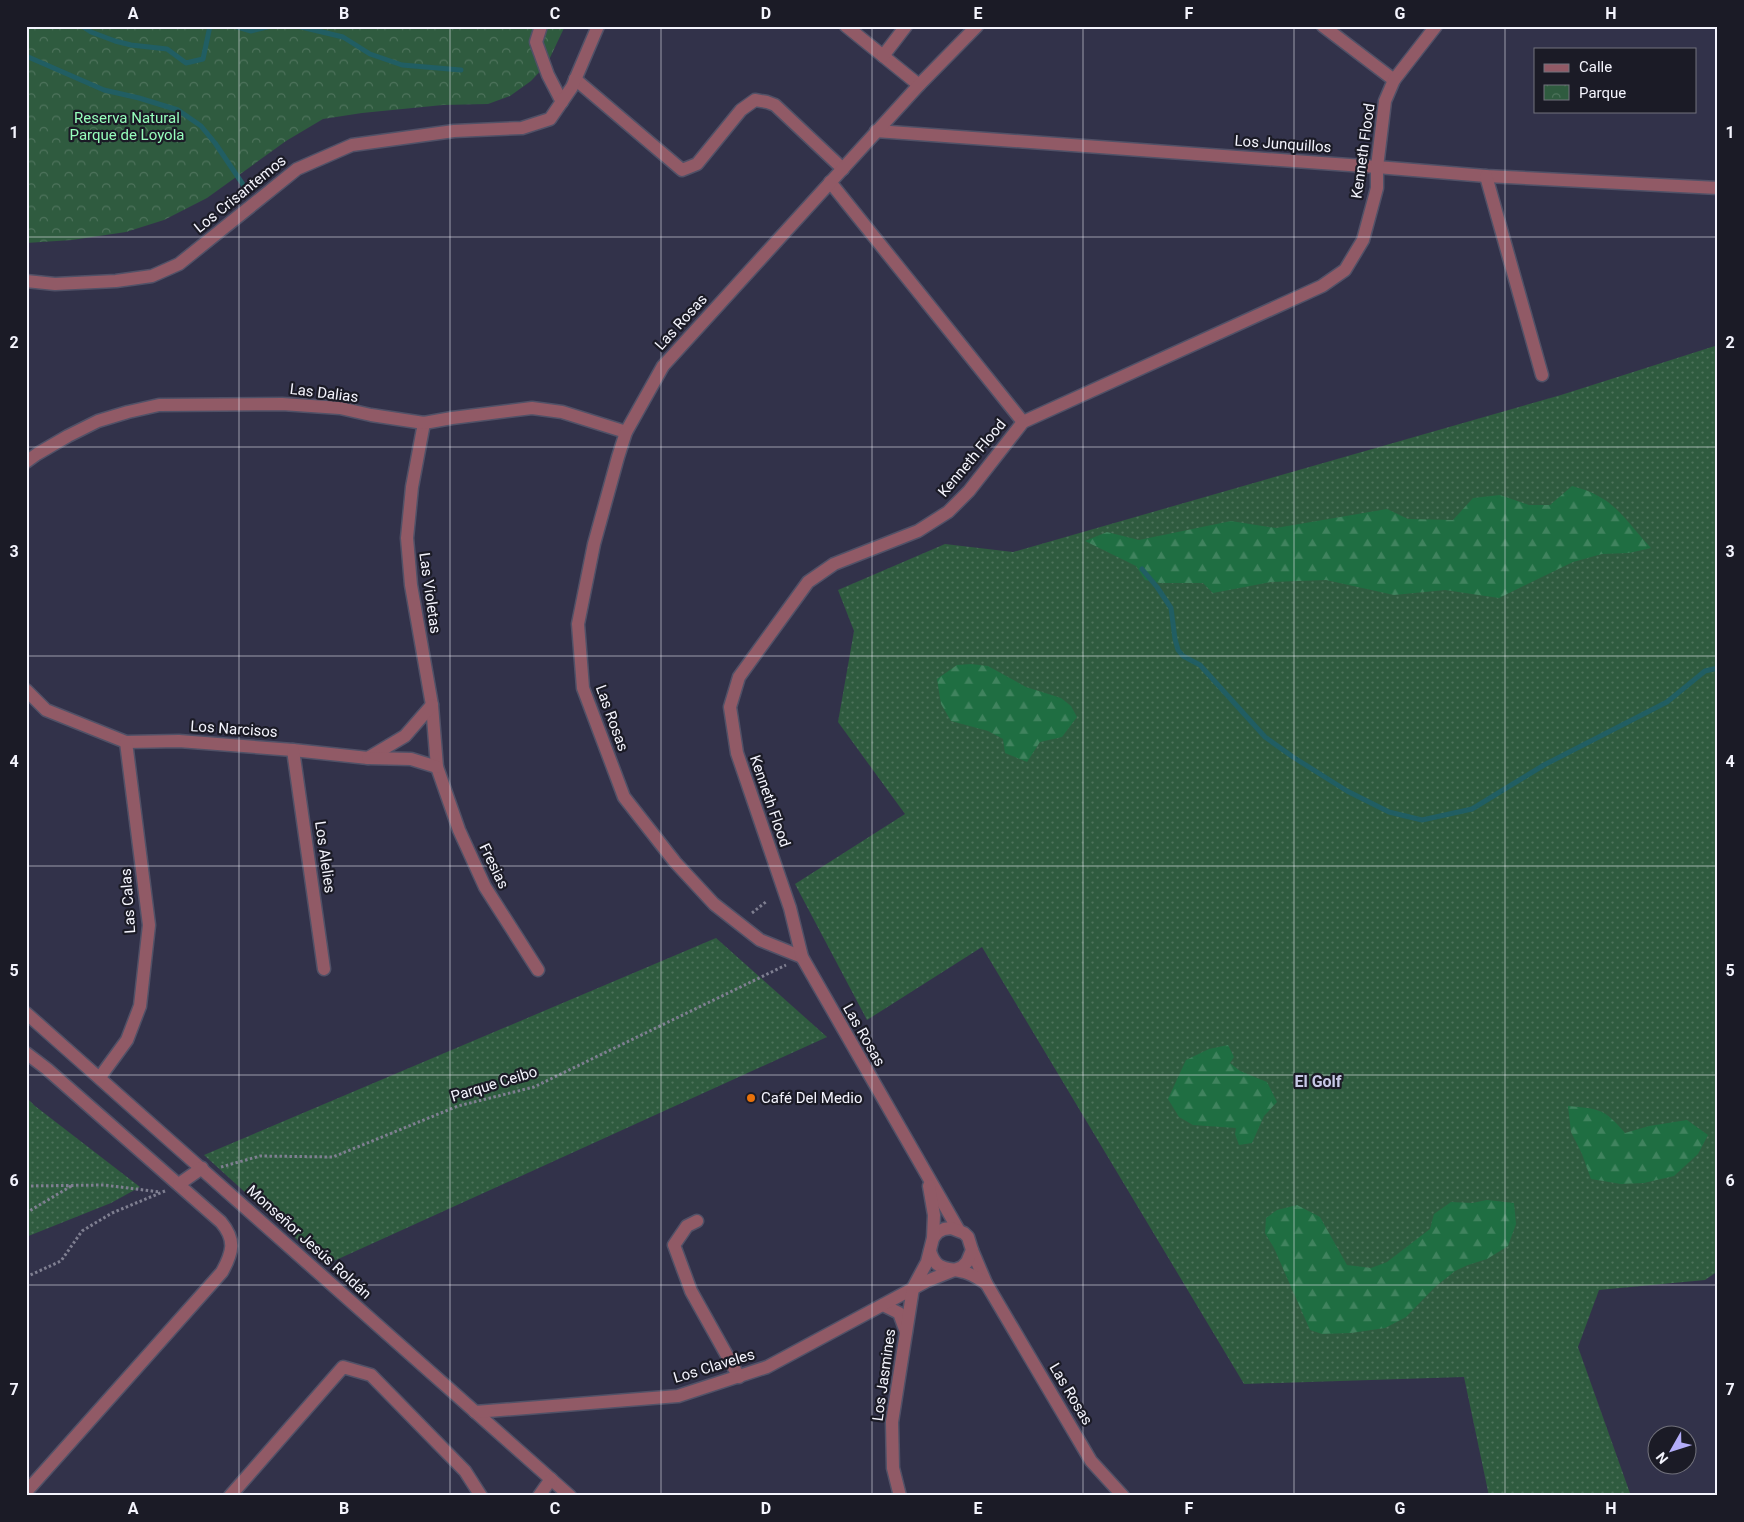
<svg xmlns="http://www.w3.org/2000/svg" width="1744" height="1522" font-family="Roboto,sans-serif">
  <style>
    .grass { fill: url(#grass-dots) }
    .forest { fill: url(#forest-firs) }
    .park { fill: url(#park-crowns) }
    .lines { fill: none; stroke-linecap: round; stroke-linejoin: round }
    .stream { stroke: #215e63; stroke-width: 5 }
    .minor-casing { stroke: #515167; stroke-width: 15 }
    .path { stroke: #7f7f91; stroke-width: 3; stroke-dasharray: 2.5 2.5; stroke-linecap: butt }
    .minor { stroke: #915a66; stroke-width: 12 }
    .grid { fill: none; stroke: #f4f4fd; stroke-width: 1; stroke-opacity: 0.55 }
    .food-dot { fill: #e8710a; stroke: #1b1b26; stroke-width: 2 }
    .labels { text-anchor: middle; stroke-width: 4.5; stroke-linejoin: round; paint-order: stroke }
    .park-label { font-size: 15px; fill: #96fdbb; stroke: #1b1b26 }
    .street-label { font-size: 15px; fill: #f4f4fd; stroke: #1b1b26 }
    .poi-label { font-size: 15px; fill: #f4f4fd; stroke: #1b1b26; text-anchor: start }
    .neighbourhood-label { font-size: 16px; font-weight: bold; fill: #c8c9e7; stroke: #1b1b26 }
    .neatline { fill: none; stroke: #f4f4fd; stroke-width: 2 }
    .grid-label { font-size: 16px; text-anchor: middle; font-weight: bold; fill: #f4f4fd }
  </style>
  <defs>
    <pattern id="grass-dots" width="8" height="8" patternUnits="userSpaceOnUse" patternTransform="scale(1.25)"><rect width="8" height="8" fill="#2f5b3f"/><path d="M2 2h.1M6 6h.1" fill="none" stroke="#4e735c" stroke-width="1.8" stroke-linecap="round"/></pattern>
    <pattern id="forest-firs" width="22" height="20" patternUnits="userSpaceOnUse" patternTransform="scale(1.25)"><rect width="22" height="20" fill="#1f6e42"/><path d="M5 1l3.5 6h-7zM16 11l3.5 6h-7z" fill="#40835e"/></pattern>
    <pattern id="park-crowns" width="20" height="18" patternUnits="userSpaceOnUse" patternTransform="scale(1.25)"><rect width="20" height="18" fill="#2f5b3f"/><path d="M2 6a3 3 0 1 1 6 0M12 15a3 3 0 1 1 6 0" fill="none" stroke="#4e735c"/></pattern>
  </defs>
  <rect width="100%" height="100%" fill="#32324a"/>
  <g class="grass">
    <polygon points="1718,345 1718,1271 1705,1280 1599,1290 1578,1347 1631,1496 1489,1496 1464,1377 1244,1384 982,947 867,1020 795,884 905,814 838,722 854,631 838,590 945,544 1013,552 1561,395"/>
    <polygon points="716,938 827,1037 325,1265 204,1155"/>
    <polygon points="26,1097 35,1106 140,1187 111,1203 26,1237"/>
  </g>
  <g class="forest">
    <path d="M1572 486C1615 497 1623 518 1651 548L1629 553 1602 554 1573 562 1499 598 1445 590 1394 595 1326 580 1271 582 1213 593 1203 583H1160L1145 580 1136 566 1085 541 1107 532 1139 540 1231 521 1276 528 1387 509 1408 519 1453 520 1473 498 1500 495 1529 505H1550Z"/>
    <polygon points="971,664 988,666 1026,687 1061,698 1071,706 1077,717 1062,737 1040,742 1027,762 1005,753 1003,739 988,731 951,721 941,704 937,679 957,665"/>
    <polygon points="1228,1045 1234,1057 1230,1063 1240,1071 1267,1082 1277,1102 1264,1116 1252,1143 1239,1145 1235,1134 1236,1128 1193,1125 1179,1117 1168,1099 1186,1060 1209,1049"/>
    <path d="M1568 1106C1599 1109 1604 1108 1625 1133L1649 1126 1687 1120 1708 1135 1698 1154 1674 1176 1644 1183 1621 1184 1591 1179 1582 1154 1571 1132Z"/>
    <polygon points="1487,1200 1514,1203 1516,1224 1508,1246 1487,1259 1468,1265 1455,1271 1435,1287 1406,1317 1385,1328 1351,1333 1322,1334 1310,1330 1274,1248 1265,1233 1266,1218 1277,1210 1297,1205 1320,1217 1347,1265 1371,1268 1387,1262 1430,1229 1434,1214 1451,1202 1472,1203"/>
  </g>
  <polygon class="park" points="26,26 565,26 547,64 531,81 510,96 488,104 443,105 362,113 323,119 286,141 207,198 164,220 126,232 72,240 26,243"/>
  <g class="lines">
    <g class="stream">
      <polyline points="82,26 91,32 115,41 131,45 167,49 186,63 203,59 210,26"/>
      <polyline points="234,26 251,31 271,26"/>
      <polyline points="297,26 343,37 370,54 402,65 461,70"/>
      <polyline points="26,56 104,90 139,98 178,110 201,126 215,143 244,186"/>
      <polyline points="1142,569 1157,587 1171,608 1175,639 1178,650 1183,656 1200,665 1265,737 1293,757 1347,791 1389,812 1422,820 1472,809 1544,765 1667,702 1705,671 1718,668"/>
    </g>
    <defs>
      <g id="minor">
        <polyline points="541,26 536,42 548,75 562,102"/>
        <polyline points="846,26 919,85"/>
        <polyline points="1323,26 1394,80"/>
        <polyline points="883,56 906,26"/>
        <polyline points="575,79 682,170 697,164 741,110 755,100 767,102 775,105 843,169"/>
        <polyline points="876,131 1377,167 1486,176 1718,188"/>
        <polyline points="1486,176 1542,375"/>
        <polyline points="830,182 1023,422"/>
        <polyline points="26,281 55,284 116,281 152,276 179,264 297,169 352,145 454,131 522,128 550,119 572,87 598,26"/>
        <polyline points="424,423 412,487 407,538 411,585 432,705 437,767 459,830 485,887 538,970"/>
        <polyline points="26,462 37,454 68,436 98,421 128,412 159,405 282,404 340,408 371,415 424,423 452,418 532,408 562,412 626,432"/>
        <polyline points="26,690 46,710 126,742 179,741 293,750 368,758 405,736 432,705"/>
        <polyline points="293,750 324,969"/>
        <polyline points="368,758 411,759 437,767"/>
        <polyline points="802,957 760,940 714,904 675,862 624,797 583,688 578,624 594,544 618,457 626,432 663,366 919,85 977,26"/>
        <polyline points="26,1013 570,1496"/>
        <path d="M26 1053 47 1069 221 1222C236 1240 233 1252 222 1272L26 1492"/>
        <polyline points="100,1077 127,1040 140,1006 149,925 126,742"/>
        <polyline points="179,1184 202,1168"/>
        <polyline points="697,1221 687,1226 674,1245 691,1291 739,1377"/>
        <polyline points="958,1229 802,957 790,908 737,753 730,707 739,677 808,582 834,564 918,531 948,512 969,491 1023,422 1322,286 1345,270 1363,240 1377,188 1377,167 1385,101 1394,80 1436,26"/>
        <polyline points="972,1250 986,1283 1091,1461 1123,1496"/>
        <path d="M930 1251C936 1272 948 1267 964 1272 972 1274 979 1279 986 1283"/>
        <polyline points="883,1305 899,1313 906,1332"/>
        <polyline points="475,1412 678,1396 767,1367 927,1281 962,1267 967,1262 972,1250 968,1237 964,1233 951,1228 944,1229 938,1232 933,1238"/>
        <polyline points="230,1496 343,1367 371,1375 465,1471 481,1496"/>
        <polyline points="539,1496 551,1479"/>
        <polyline points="900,1496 893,1468 892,1422 913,1288 927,1262 933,1238 934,1215 929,1186"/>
      </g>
    </defs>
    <use href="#minor" class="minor-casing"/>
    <g class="path">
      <polyline points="752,913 767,901"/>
      <polyline points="221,1167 260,1156 333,1157 458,1106 534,1087 786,965"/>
      <polyline points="26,1186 104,1185 160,1192"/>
      <polyline points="26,1213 73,1185"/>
      <polyline points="26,1277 61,1261 82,1231 112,1213 165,1191"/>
    </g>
    <use href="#minor" class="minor"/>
  </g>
  <path class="grid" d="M239 26V1496M450 26V1496M661 26V1496M872 26V1496M1083 26V1496M1294 26V1496M1505 26V1496M26 237H1718M26 447H1718M26 656H1718M26 866H1718M26 1075H1718M26 1285H1718"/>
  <circle class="food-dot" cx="751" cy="1098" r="5"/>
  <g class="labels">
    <g class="park-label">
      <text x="127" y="123">Reserva Natural<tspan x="127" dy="17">Parque de Loyola</tspan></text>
    </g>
    <g class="street-label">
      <text transform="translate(1283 144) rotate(4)" y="5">Los Junquillos</text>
      <text transform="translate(1363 151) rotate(-82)" y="5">Kenneth Flood</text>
      <text transform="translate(240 194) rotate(-39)" y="5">Los Crisantemos</text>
      <text transform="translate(681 322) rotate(-48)" y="5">Las Rosas</text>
      <text transform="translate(324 393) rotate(7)" y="5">Las Dalias</text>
      <text transform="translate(972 458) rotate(-50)" y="5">Kenneth Flood</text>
      <text transform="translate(430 593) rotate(82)" y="5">Las Violetas</text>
      <text transform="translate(612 718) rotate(70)" y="5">Las Rosas</text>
      <text transform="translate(234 729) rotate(4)" y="5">Los Narcisos</text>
      <text transform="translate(770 801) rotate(71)" y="5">Kenneth Flood</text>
      <text transform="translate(325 857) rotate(82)" y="5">Los Alelies</text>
      <text transform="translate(494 866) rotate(64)" y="5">Fresias</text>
      <text transform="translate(128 901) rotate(-94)" y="5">Las Calas</text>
      <text transform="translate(864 1035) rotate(60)" y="5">Las Rosas</text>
      <text transform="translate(494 1084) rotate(-17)" y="5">Parque Ceibo</text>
      <text transform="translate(309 1242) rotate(42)" y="5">Monseñor Jesús Roldán</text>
      <text transform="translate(714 1366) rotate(-17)" y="5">Los Claveles</text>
      <text transform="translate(884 1375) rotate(-82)" y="5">Los Jasmines</text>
      <text transform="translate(1071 1394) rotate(59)" y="5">Las Rosas</text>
    </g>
    <g class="poi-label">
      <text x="761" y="1103">Café Del Medio</text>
    </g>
    <g class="neighbourhood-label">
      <text x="1318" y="1087">El Golf</text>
    </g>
  </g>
  <rect width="1744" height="1522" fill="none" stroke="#1b1b26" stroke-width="55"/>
  <rect x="1534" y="48" width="162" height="65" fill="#1b1b26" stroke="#72727c"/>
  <rect x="1544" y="64" width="25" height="8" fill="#915a66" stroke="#72727c"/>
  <text x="1579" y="72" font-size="15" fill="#f4f4fd">Calle</text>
  <rect x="1544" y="85" width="25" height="15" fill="url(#park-crowns)" stroke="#72727c"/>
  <text x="1579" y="98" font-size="15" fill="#f4f4fd">Parque</text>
  <g transform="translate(1672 1450) rotate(231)"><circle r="24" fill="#1b1b26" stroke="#72727c"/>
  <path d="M0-4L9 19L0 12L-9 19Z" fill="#b3adf9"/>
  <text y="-8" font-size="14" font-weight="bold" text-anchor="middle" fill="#f4f4fd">N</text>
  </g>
  <rect x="28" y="28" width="1688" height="1466" class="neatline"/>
  <g class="grid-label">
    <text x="133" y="19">A</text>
    <text x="344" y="19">B</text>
    <text x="555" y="19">C</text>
    <text x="766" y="19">D</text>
    <text x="978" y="19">E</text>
    <text x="1189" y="19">F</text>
    <text x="1400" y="19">G</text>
    <text x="1611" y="19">H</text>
    <text x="14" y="138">1</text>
    <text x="1730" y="138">1</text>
    <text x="14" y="348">2</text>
    <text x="1730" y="348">2</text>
    <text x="14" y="557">3</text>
    <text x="1730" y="557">3</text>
    <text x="14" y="767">4</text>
    <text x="1730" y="767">4</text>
    <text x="14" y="976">5</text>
    <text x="1730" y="976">5</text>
    <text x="14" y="1186">6</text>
    <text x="1730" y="1186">6</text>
    <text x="14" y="1395">7</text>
    <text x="1730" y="1395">7</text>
    <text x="133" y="1514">A</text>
    <text x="344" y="1514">B</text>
    <text x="555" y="1514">C</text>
    <text x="766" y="1514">D</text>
    <text x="978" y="1514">E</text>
    <text x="1189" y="1514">F</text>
    <text x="1400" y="1514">G</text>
    <text x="1611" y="1514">H</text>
  </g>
</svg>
